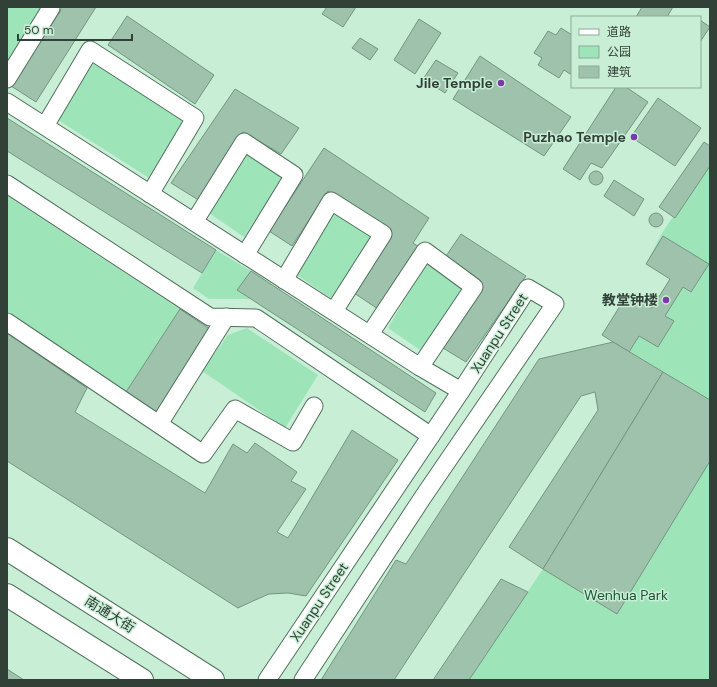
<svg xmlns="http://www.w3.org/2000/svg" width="717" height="687" font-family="'DM Sans','Noto Sans SC',sans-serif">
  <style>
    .green { fill: #9de5b9 }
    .building { fill: #9fc2ac; stroke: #749680 }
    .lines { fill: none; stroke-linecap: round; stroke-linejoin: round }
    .minor-casing { stroke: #51725d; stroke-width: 19 }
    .highway-casing { stroke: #51725d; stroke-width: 24 }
    .minor { stroke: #fff; stroke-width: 17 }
    .highway { stroke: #fff; stroke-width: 22 }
    .poi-dot { fill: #7b39ad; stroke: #c9eed6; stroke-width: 1.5 }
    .labels { text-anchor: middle; stroke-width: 3; stroke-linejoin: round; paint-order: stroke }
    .poi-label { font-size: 14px; font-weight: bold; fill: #324137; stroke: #c9eed6; text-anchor: end }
    .street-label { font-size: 14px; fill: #324137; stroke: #c9eed6 }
    .park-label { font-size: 14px; fill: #1d5638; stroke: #c9eed6 }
  </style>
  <rect width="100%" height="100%" fill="#c9eed6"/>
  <g class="green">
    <polygon points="7,7 44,7 7,63"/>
    <polygon points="95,61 184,120 149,178 58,120"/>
    <polygon points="248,146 287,171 244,237 209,213"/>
    <polygon points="710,162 710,680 469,680 543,569 663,372 602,335 628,293 652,308 670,279 646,264 662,233"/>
    <polygon points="7,196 180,309 126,392 7,311"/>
    <polygon points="336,208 375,233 332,299 297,275"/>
    <polygon points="216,250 251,271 238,290 252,299 209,299 193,288"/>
    <polygon points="427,261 466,286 423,352 388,328"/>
    <polygon points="247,328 318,375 285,428 202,371 228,335"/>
  </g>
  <g class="building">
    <polygon points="56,7 96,7 36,102 11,86 61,10"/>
    <polygon points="327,7 356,7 343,27 322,14"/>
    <polygon points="642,7 673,7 667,17 636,17"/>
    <polygon points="127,16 214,75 195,104 108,45"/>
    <polygon points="419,19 441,33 415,74 394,60"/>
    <polygon points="700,20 710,27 700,42"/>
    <polygon points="561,28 572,35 572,71 570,74 564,70 559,78 538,65 542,58 534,53 548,31 556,35"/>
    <polygon points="360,38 378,49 370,60 352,48"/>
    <polygon points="480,56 571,117 544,156 453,99"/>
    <polygon points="436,60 458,73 445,93 423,79"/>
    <polygon points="616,87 626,87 648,102 602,168 591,163 580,180 563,169"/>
    <polygon points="235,89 299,128 281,154 243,132 200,201 171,183"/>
    <polygon points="658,98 701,128 675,166 631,137"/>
    <polygon points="7,118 216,250 202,273 7,151"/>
    <polygon points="704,142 710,146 710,166 675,218 659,207"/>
    <polygon points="324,148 429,218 413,243 419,247 378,309 351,291 390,233 328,191 292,246 269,231"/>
    <circle cx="596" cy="178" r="7"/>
    <polygon points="614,180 644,199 634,216 604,196"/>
    <circle cx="656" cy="220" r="7"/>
    <polygon points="461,234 526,276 466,362 438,345 479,287 442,262"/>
    <polygon points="663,236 709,264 691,292 683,287 665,316 674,321 658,347 639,336 629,352 602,335 628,293 652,308 670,279 646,264"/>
    <polygon points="251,271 436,393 425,412 237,290"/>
    <polygon points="180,309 211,330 158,413 126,392"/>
    <polygon points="7,333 87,388 75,412 205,493 233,444 247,453 255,443 297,472 291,481 306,489 277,532 288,538 352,430 398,460 306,596 288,593 269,594 253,601 238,608 7,461"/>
    <polygon points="613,342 663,372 543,569 509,547 598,410 595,392 581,396 394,680 321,680 396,560 406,564 539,359"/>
    <polygon points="663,372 710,400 710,461 617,614 543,569"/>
    <polygon points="501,579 528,592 469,680 433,680"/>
    <polygon points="7,669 24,680 7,680"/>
  </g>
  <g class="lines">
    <defs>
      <g id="minor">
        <polyline points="7,79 51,8 49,7"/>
        <polyline points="7,102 420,367 461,391"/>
        <polyline points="45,126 90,50 195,118 150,194"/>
        <polyline points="7,184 210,317 256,318 431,436"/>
        <polyline points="194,222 244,142 294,175 245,255"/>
        <polyline points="284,280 331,201 383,234 334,311"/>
        <polyline points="7,322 203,454 235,409 293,442 314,406"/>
        <polyline points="370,334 425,251 474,287 420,367"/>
        <polyline points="159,424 226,317"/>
        <polyline points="267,680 461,391 528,288 555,304 423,497 303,680"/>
      </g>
      <g id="highway">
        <polyline points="7,549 213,680"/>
        <polyline points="7,595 142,680"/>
      </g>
    </defs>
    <use href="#minor" class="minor-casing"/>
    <use href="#highway" class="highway-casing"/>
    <use href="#minor" class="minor"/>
    <use href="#highway" class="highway"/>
  </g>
  <g class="poi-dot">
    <circle cx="501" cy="83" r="4"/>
    <circle cx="634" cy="137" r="4"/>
    <circle cx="666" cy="300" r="4"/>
  </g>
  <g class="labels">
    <g class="poi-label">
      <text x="493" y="88">Jile Temple</text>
      <text x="626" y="142">Puzhao Temple</text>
      <text x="658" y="305">教堂钟楼</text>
    </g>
    <g class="street-label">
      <text transform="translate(499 333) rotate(-57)" y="5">Xuanpu Street</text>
      <text transform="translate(319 602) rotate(-56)" y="5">Xuanpu Street</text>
      <text transform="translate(110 614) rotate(32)" y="5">南通大街</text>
    </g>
    <g class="park-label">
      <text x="626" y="600">Wenhua Park</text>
    </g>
  </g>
  <rect width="717" height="687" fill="none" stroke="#324137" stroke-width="16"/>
  <rect x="571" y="16" width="130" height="72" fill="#c9eed6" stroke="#8da996"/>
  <rect x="579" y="29" width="20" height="6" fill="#ffffff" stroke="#8da996"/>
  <text x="607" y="36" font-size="12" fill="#324137">道路</text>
  <rect x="579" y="46" width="20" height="12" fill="#9de5b9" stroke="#8da996"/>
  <text x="607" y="56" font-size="12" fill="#324137">公园</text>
  <rect x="579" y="66" width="20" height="12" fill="#9fc2ac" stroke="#8da996"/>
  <text x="607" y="76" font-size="12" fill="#324137">建筑</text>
  <path d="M18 34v6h114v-6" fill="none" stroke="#324137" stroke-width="2"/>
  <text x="24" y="34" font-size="12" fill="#324137" stroke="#c9eed6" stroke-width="3" paint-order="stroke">50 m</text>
</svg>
